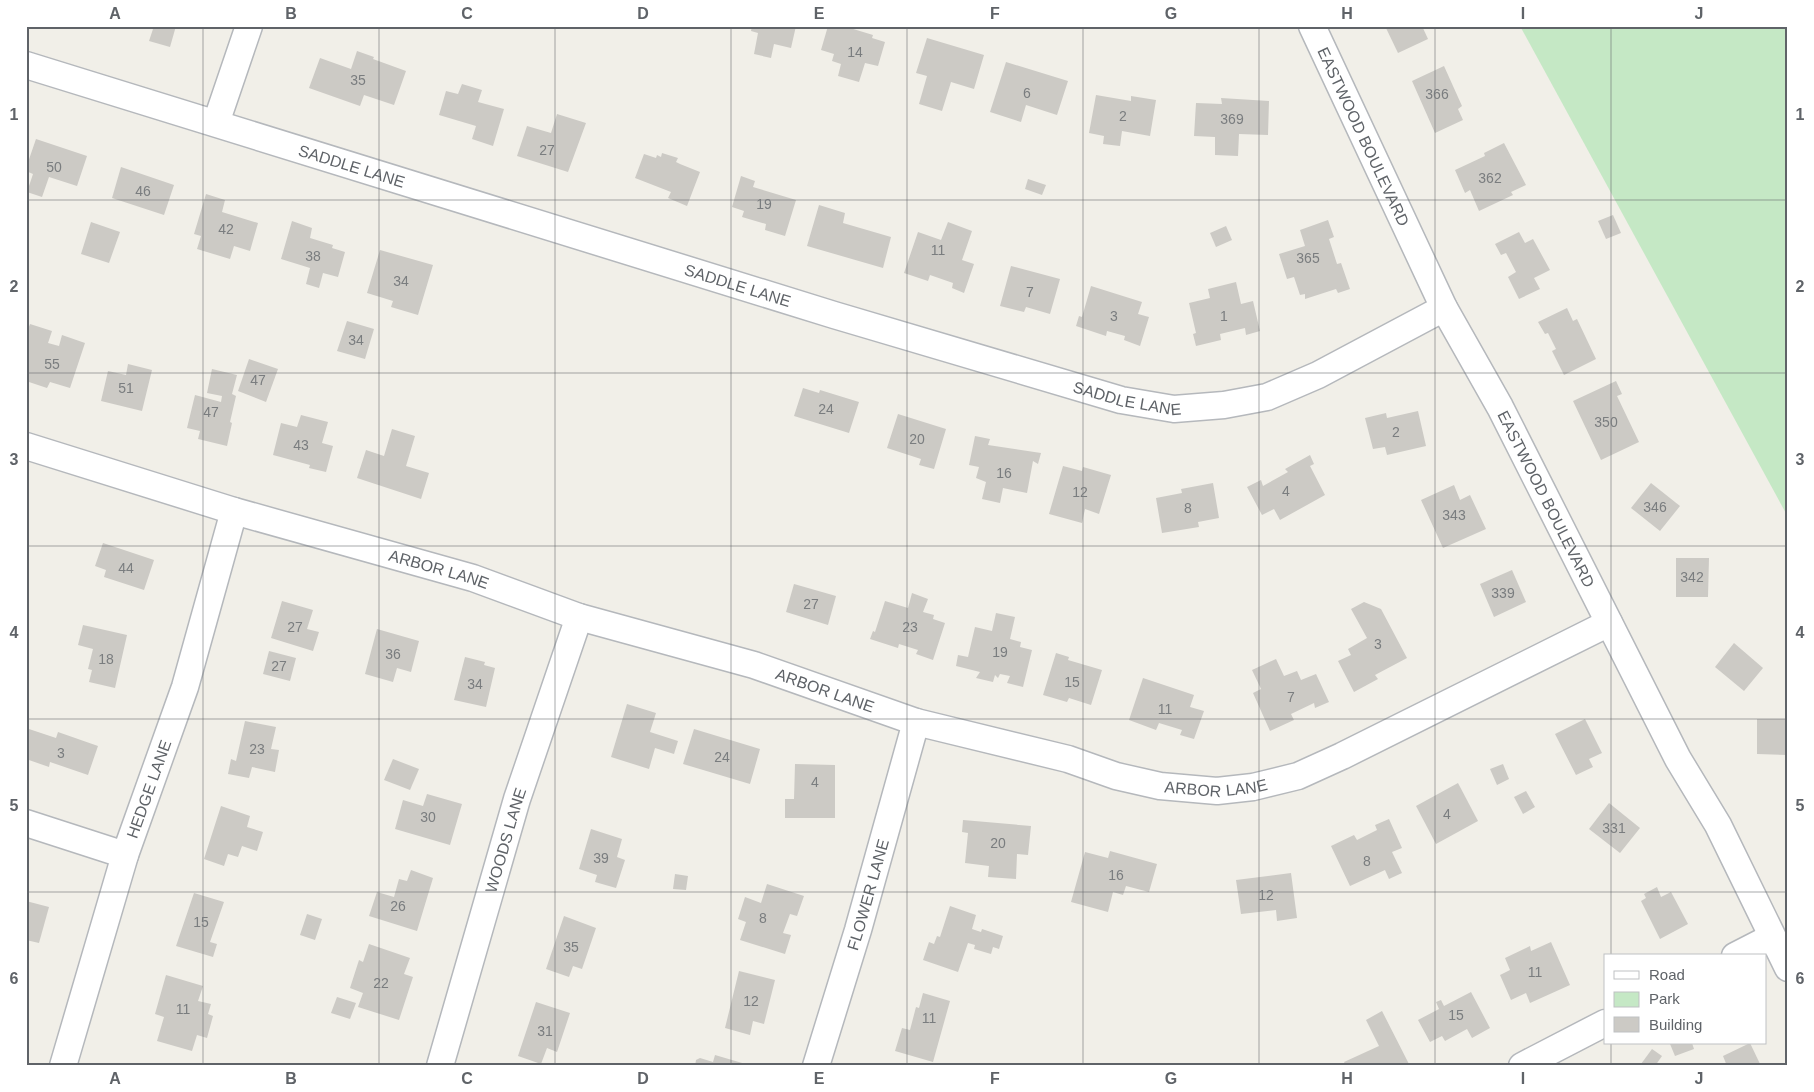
<svg xmlns="http://www.w3.org/2000/svg" width="1814" height="1092" font-family="Arial,sans-serif">
  <style>
    .green { fill: #c5e8c5 }
    .building { fill: #cccac5 }
    .lines { fill: none; stroke-linecap: round; stroke-linejoin: round }
    .minor-casing { stroke: #b5b8bc; stroke-width: 29 }
    .minor { stroke: #fff; stroke-width: 26 }
    .grid { fill: none; stroke: #5f6368; stroke-width: 1; stroke-opacity: 0.55 }
    .labels { text-anchor: middle; stroke-width: 5; stroke-linejoin: round; paint-order: stroke }
    .number-label { font-size: 14px; fill: #7a7d7f }
    .street-label { font-size: 16px; fill: #5f6368; stroke: #fff }
    .neatline { fill: none; stroke: #5f6368; stroke-width: 2 }
    .grid-label { font-size: 16px; text-anchor: middle; font-weight: bold; fill: #5f6368 }
  </style>
  <rect width="100%" height="100%" fill="#f1efe8"/>
  <polygon class="green" points="1520,26 1788,26 1788,517"/>
  <g class="building">
    <polygon points="176,26 170,47 149,41 153,29 146,26"/>
    <polygon points="752,26 796,26 791,48 774,44 771,58 754,54 758,33 751,31"/>
    <polygon points="828,26 851,26 850,28 873,35 872,38 885,42 878,66 865,63 859,82 838,76 841,64 832,61 834,54 821,50"/>
    <polygon points="1385,26 1422,26 1428,39 1398,53"/>
    <polygon points="927,38 984,55 974,89 951,82 942,111 919,104 927,76 916,73"/>
    <polygon points="357,51 374,57 373,59 406,71 394,105 364,95 360,106 309,88 320,58 351,69"/>
    <polygon points="1006,62 1068,81 1057,115 1026,105 1021,122 990,112"/>
    <polygon points="1444,66 1462,106 1458,109 1463,120 1435,133 1412,81"/>
    <polygon points="462,84 482,90 478,102 504,109 493,146 472,139 476,126 439,115 446,91 458,94"/>
    <polygon points="1096,95 1131,101 1131,96 1156,100 1150,136 1122,131 1120,146 1103,144 1104,136 1089,133"/>
    <polygon points="1221,98 1269,101 1268,135 1239,134 1238,156 1215,155 1215,137 1194,136 1196,103 1222,104"/>
    <polygon points="557,114 586,123 568,172 517,156 527,126 551,133"/>
    <polygon points="36,139 87,156 77,186 49,177 42,197 27,192 33,174 26,171 26,168"/>
    <polygon points="1504,143 1526,185 1511,192 1513,195 1479,211 1470,190 1465,193 1455,170 1485,156 1484,153"/>
    <polygon points="662,153 678,158 676,162 680,164 700,172 687,206 668,198 671,192 635,178 644,154 656,158 657,155 661,157"/>
    <polygon points="121,167 174,185 164,215 112,198"/>
    <polygon points="741,176 755,181 753,187 796,200 785,236 765,230 766,224 742,217 744,211 732,207"/>
    <polygon points="1028,179 1046,185 1042,195 1025,189"/>
    <polygon points="206,194 225,200 222,212 258,223 250,251 234,246 230,259 197,249 201,236 194,234"/>
    <polygon points="819,205 845,213 843,223 891,237 883,268 807,246"/>
    <polygon points="1613,215 1621,233 1606,239 1598,221"/>
    <polygon points="1328,220 1334,237 1329,239 1337,264 1341,263 1350,289 1338,293 1336,289 1305,299 1305,294 1300,295 1294,277 1287,279 1279,254 1305,246 1300,230"/>
    <polygon points="292,221 312,228 310,238 333,245 332,248 345,252 338,277 323,273 319,288 306,284 310,268 281,259"/>
    <polygon points="91,222 120,232 109,263 81,254"/>
    <polygon points="948,222 972,231 962,260 974,264 964,293 952,288 953,283 930,275 928,281 904,273 918,232 941,240"/>
    <polygon points="1226,226 1232,240 1216,247 1210,233"/>
    <polygon points="1519,232 1525,243 1533,239 1550,270 1534,278 1540,289 1519,299 1508,277 1516,272 1506,253 1501,255 1495,244"/>
    <polygon points="380,250 433,265 418,315 391,307 393,301 367,293"/>
    <polygon points="1011,266 1060,279 1050,314 1026,307 1024,312 1000,306"/>
    <polygon points="1236,282 1241,304 1253,301 1260,331 1246,335 1245,328 1220,334 1221,340 1196,346 1193,334 1196,333 1189,303 1210,298 1208,289"/>
    <polygon points="1091,286 1142,302 1138,314 1149,317 1140,346 1124,340 1125,336 1107,331 1106,336 1076,326 1079,316 1082,317"/>
    <polygon points="1567,308 1573,321 1577,319 1596,359 1564,375 1552,351 1556,349 1548,333 1545,334 1538,322"/>
    <polygon points="347,321 374,329 365,359 337,351"/>
    <polygon points="30,324 52,331 48,343 59,346 62,335 85,343 70,388 50,382 47,388 26,381 26,335"/>
    <polygon points="249,359 278,369 266,402 238,391"/>
    <polygon points="128,364 152,370 142,411 101,401 108,371 126,375"/>
    <polygon points="212,369 237,375 232,394 236,396 230,422 232,423 227,446 198,439 200,431 187,428 195,395 221,402 222,396 207,393"/>
    <polygon points="1616,381 1622,394 1617,396 1639,442 1601,460 1573,401"/>
    <polygon points="803,388 819,393 820,390 859,402 849,433 794,416"/>
    <polygon points="1418,411 1426,446 1387,455 1385,447 1373,449 1365,418 1386,413 1387,418"/>
    <polygon points="898,414 946,429 934,469 919,465 921,459 887,448"/>
    <polygon points="301,415 328,422 322,443 333,446 326,472 309,468 310,465 273,455 281,423 297,427"/>
    <polygon points="392,429 415,436 406,466 429,473 421,499 357,478 366,450 384,456"/>
    <polygon points="975,436 990,439 988,445 1041,453 1038,464 1033,461 1027,493 1003,488 1000,503 982,499 986,482 976,478 979,467 969,465"/>
    <polygon points="1310,455 1314,464 1310,466 1325,495 1280,520 1274,509 1262,515 1247,487 1261,480 1263,486 1288,472 1285,469"/>
    <polygon points="1063,466 1082,471 1083,467 1111,475 1099,514 1085,509 1082,523 1049,514"/>
    <polygon points="1213,483 1219,518 1198,522 1199,527 1162,533 1156,498 1182,493 1181,489"/>
    <polygon points="1651,483 1680,506 1660,531 1631,508"/>
    <polygon points="1454,485 1460,500 1470,495 1486,529 1443,548 1421,500"/>
    <polygon points="103,543 154,560 144,590 104,577 106,570 95,566"/>
    <polygon points="1676,558 1709,558 1708,597 1676,597"/>
    <polygon points="1512,570 1526,602 1494,617 1480,584"/>
    <polygon points="794,584 836,596 828,625 786,612"/>
    <polygon points="912,593 928,599 923,612 934,615 933,619 945,623 933,660 916,654 918,650 899,644 898,648 870,639 873,631 875,632 885,601 908,608"/>
    <polygon points="282,601 313,610 307,629 319,632 313,651 271,638"/>
    <polygon points="1364,602 1381,609 1407,658 1375,675 1378,679 1354,692 1338,661 1351,655 1348,649 1367,638 1351,609"/>
    <polygon points="996,613 1015,617 1010,639 1021,642 1020,647 1032,650 1023,687 1007,683 1010,676 1000,674 998,678 995,675 993,682 976,678 980,672 956,666 958,655 968,657 975,627 992,631"/>
    <polygon points="83,625 127,635 115,688 89,682 92,670 88,669 93,649 78,645"/>
    <polygon points="377,629 419,641 411,672 397,668 393,682 365,674"/>
    <polygon points="1734,643 1763,668 1744,691 1715,667"/>
    <polygon points="269,651 296,658 290,681 263,674"/>
    <polygon points="1056,653 1069,657 1068,660 1102,670 1091,705 1069,698 1067,702 1043,695"/>
    <polygon points="465,657 485,662 484,665 495,668 486,707 454,700"/>
    <polygon points="1276,659 1284,676 1297,671 1301,680 1316,674 1329,702 1315,708 1314,703 1291,714 1294,720 1270,731 1253,693 1261,689 1252,670"/>
    <polygon points="1143,678 1194,695 1190,707 1204,711 1194,739 1180,735 1182,730 1159,723 1156,730 1129,720"/>
    <polygon points="627,704 656,713 650,732 678,741 674,754 655,748 649,769 611,757"/>
    <polygon points="1585,719 1602,753 1589,759 1593,767 1576,775 1555,734"/>
    <polygon points="1757,719 1788,719 1788,755 1757,754"/>
    <polygon points="245,721 276,727 271,749 279,750 275,772 252,767 249,778 228,774 231,759 236,761"/>
    <polygon points="29,729 56,738 58,732 98,746 88,775 50,762 49,767 26,759 26,739"/>
    <polygon points="694,729 760,749 750,784 683,764"/>
    <polygon points="393,759 419,769 410,790 384,780"/>
    <polygon points="795,764 835,765 835,818 785,818 785,799 794,799"/>
    <polygon points="1503,764 1509,779 1497,785 1490,769"/>
    <polygon points="1458,783 1478,821 1436,844 1416,806"/>
    <polygon points="1526,791 1535,807 1523,814 1514,797"/>
    <polygon points="427,794 462,804 450,845 395,829 403,800 423,806"/>
    <polygon points="1609,803 1640,828 1620,853 1589,829"/>
    <polygon points="221,806 250,816 247,827 263,832 257,851 242,846 238,857 228,854 224,866 204,859"/>
    <polygon points="1389,819 1402,848 1392,852 1402,873 1389,879 1385,870 1350,886 1331,846 1354,835 1357,840 1377,830 1375,825"/>
    <polygon points="963,820 1031,826 1028,855 1017,854 1016,879 988,877 989,866 965,863 968,833 962,832"/>
    <polygon points="591,829 622,839 617,857 625,860 616,888 595,882 597,875 579,869"/>
    <polygon points="1110,851 1157,864 1149,892 1126,886 1123,895 1113,892 1108,912 1071,902 1085,852 1108,858"/>
    <polygon points="411,870 433,878 417,931 369,916 377,892 394,897 399,879 407,881"/>
    <polygon points="1291,873 1297,918 1277,921 1276,910 1241,914 1236,880"/>
    <polygon points="675,874 688,876 686,890 673,889"/>
    <polygon points="767,884 804,896 797,916 790,914 783,933 791,935 785,954 740,940 746,922 738,919 745,897 761,903"/>
    <polygon points="1657,887 1661,897 1671,892 1688,924 1660,939 1641,901 1646,898 1644,894"/>
    <polygon points="194,893 224,902 210,942 217,944 213,957 176,946"/>
    <polygon points="26,901 49,907 39,943 26,940"/>
    <polygon points="950,906 976,915 972,929 981,932 982,929 1003,936 999,949 993,947 991,954 974,949 975,945 968,943 958,972 923,960 929,942 934,944 937,936 940,937"/>
    <polygon points="307,914 322,919 315,940 300,935"/>
    <polygon points="564,916 596,928 582,969 573,966 569,977 546,969"/>
    <polygon points="1551,942 1570,985 1530,1003 1526,993 1511,1000 1500,975 1510,970 1505,958 1530,946 1531,951"/>
    <polygon points="369,944 410,958 404,974 413,977 399,1020 358,1007 363,993 350,988 359,960 363,962"/>
    <polygon points="739,971 775,980 764,1024 753,1021 750,1035 725,1028"/>
    <polygon points="166,975 203,986 198,1001 211,1004 208,1014 213,1016 207,1038 197,1035 192,1051 157,1041 164,1017 155,1014"/>
    <polygon points="1471,992 1490,1028 1472,1038 1467,1029 1445,1041 1442,1036 1430,1042 1418,1020 1439,1009 1436,1002 1441,1000 1444,1006"/>
    <polygon points="923,993 950,1001 933,1062 895,1051 902,1028 910,1030 916,1007 919,1008"/>
    <polygon points="337,997 356,1003 350,1019 331,1013"/>
    <polygon points="536,1002 570,1013 557,1052 547,1048 541,1064 518,1056"/>
    <polygon points="1382,1011 1410,1066 1346,1066 1344,1062 1379,1046 1366,1020"/>
    <polygon points="1692,1043 1694,1049 1675,1056 1670,1044"/>
    <polygon points="1750,1043 1761,1066 1727,1066 1723,1056"/>
    <polygon points="1652,1049 1662,1056 1655,1066 1643,1066 1641,1064"/>
    <polygon points="715,1055 749,1065 749,1066 695,1066 696,1060 700,1058 713,1062"/>
  </g>
  <g class="lines">
    <defs>
      <g id="minor">
        <path id="s1" d="M1312 26 1444 308 1500 407 1678 759 1718 825 1788 968"/>
        <path id="s2" d="M26 65 834 315 1121 400 1174 409 1224 405 1267 397 1318 375 1444 308"/>
        <polyline points="216,123 249,26"/>
        <path id="s3" d="M26 446 234 511 473 578 579 617 754 665 916 722 1068 759 1116 776 1160 786 1217 791 1253 787 1298 776 1342 756 1609 623"/>
        <polyline points="26,823 125,855"/>
        <polyline points="1735,956 1772,937"/>
        <path id="s4" d="M63 1066 125 855 185 687 234 511"/>
        <path id="s5" d="M440 1066 517 799 579 617"/>
        <path id="s6" d="M816 1066 858 930 916 722"/>
        <polyline points="1522,1066 1605,1023"/>
      </g>
    </defs>
    <use href="#minor" class="minor-casing"/>
    <use href="#minor" class="minor"/>
  </g>
  <path class="grid" d="M203 26V1066M379 26V1066M555 26V1066M731 26V1066M907 26V1066M1083 26V1066M1259 26V1066M1435 26V1066M1611 26V956M26 200H1788M26 373H1788M26 546H1788M26 719H1788M26 892H1788M1611 1043V1066"/>
  <g class="labels">
    <g class="number-label">
      <text x="855" y="57">14</text>
      <text x="358" y="85">35</text>
      <text x="1027" y="98">6</text>
      <text x="1437" y="99">366</text>
      <text x="1123" y="121">2</text>
      <text x="1232" y="124">369</text>
      <text x="547" y="155">27</text>
      <text x="54" y="172">50</text>
      <text x="1490" y="183">362</text>
      <text x="143" y="196">46</text>
      <text x="764" y="209">19</text>
      <text x="226" y="234">42</text>
      <text x="938" y="255">11</text>
      <text x="313" y="261">38</text>
      <text x="1308" y="263">365</text>
      <text x="401" y="286">34</text>
      <text x="1030" y="297">7</text>
      <text x="1114" y="321">3</text>
      <text x="1224" y="321">1</text>
      <text x="356" y="345">34</text>
      <text x="52" y="369">55</text>
      <text x="258" y="385">47</text>
      <text x="126" y="393">51</text>
      <text x="826" y="414">24</text>
      <text x="211" y="417">47</text>
      <text x="1606" y="427">350</text>
      <text x="1396" y="437">2</text>
      <text x="917" y="444">20</text>
      <text x="301" y="450">43</text>
      <text x="1004" y="478">16</text>
      <text x="1286" y="496">4</text>
      <text x="1080" y="497">12</text>
      <text x="1655" y="512">346</text>
      <text x="1188" y="513">8</text>
      <text x="1454" y="520">343</text>
      <text x="126" y="573">44</text>
      <text x="1692" y="582">342</text>
      <text x="1503" y="598">339</text>
      <text x="811" y="609">27</text>
      <text x="295" y="632">27</text>
      <text x="910" y="632">23</text>
      <text x="1378" y="649">3</text>
      <text x="1000" y="657">19</text>
      <text x="393" y="659">36</text>
      <text x="106" y="664">18</text>
      <text x="279" y="671">27</text>
      <text x="1072" y="687">15</text>
      <text x="475" y="689">34</text>
      <text x="1291" y="702">7</text>
      <text x="1165" y="714">11</text>
      <text x="257" y="754">23</text>
      <text x="61" y="758">3</text>
      <text x="722" y="762">24</text>
      <text x="815" y="787">4</text>
      <text x="1447" y="819">4</text>
      <text x="428" y="822">30</text>
      <text x="1614" y="833">331</text>
      <text x="998" y="848">20</text>
      <text x="601" y="863">39</text>
      <text x="1367" y="866">8</text>
      <text x="1116" y="880">16</text>
      <text x="1266" y="900">12</text>
      <text x="398" y="911">26</text>
      <text x="763" y="923">8</text>
      <text x="201" y="927">15</text>
      <text x="571" y="952">35</text>
      <text x="1535" y="977">11</text>
      <text x="381" y="988">22</text>
      <text x="751" y="1006">12</text>
      <text x="183" y="1014">11</text>
      <text x="1456" y="1020">15</text>
      <text x="929" y="1023">11</text>
      <text x="545" y="1036">31</text>
    </g>
    <g class="street-label">
      <text dy="6" stroke="none"><textPath href="#s1" startOffset="122">EASTWOOD BOULEVARD</textPath></text>
      <text dy="6" stroke="none"><textPath href="#s2" startOffset="341">SADDLE LANE</textPath></text>
      <text dy="6" stroke="none"><textPath href="#s2" startOffset="745">SADDLE LANE</textPath></text>
      <text dy="6" stroke="none"><textPath href="#s2" startOffset="1151">SADDLE LANE</textPath></text>
      <text dy="6" stroke="none"><textPath href="#s1" startOffset="528">EASTWOOD BOULEVARD</textPath></text>
      <text dy="6" stroke="none"><textPath href="#s3" startOffset="431">ARBOR LANE</textPath></text>
      <text dy="6" stroke="none"><textPath href="#s3" startOffset="836">ARBOR LANE</textPath></text>
      <text dy="6" stroke="none"><textPath href="#s3" startOffset="1241">ARBOR LANE</textPath></text>
      <text dy="6" stroke="none"><textPath href="#s4" startOffset="290">HEDGE LANE</textPath></text>
      <text dy="6" stroke="none"><textPath href="#s5" startOffset="235">WOODS LANE</textPath></text>
      <text dy="6" stroke="none"><textPath href="#s6" startOffset="179">FLOWER LANE</textPath></text>
    </g>
  </g>
  <rect width="1814" height="1092" fill="none" stroke="#ffffff" stroke-width="55"/>
  <rect x="1604" y="954" width="162" height="90" fill="#ffffff" stroke="#bfc1c3"/>
  <rect x="1614" y="971" width="25" height="8" fill="#ffffff" stroke="#bfc1c3"/>
  <text x="1649" y="980" font-size="15" fill="#5f6368">Road</text>
  <rect x="1614" y="992" width="25" height="15" fill="#c5e8c5" stroke="#bfc1c3"/>
  <text x="1649" y="1004" font-size="15" fill="#5f6368">Park</text>
  <rect x="1614" y="1017" width="25" height="15" fill="#cccac5" stroke="#bfc1c3"/>
  <text x="1649" y="1030" font-size="15" fill="#5f6368">Building</text>
  <rect x="28" y="28" width="1758" height="1036" class="neatline"/>
  <g class="grid-label">
    <text x="115" y="19">A</text>
    <text x="291" y="19">B</text>
    <text x="467" y="19">C</text>
    <text x="643" y="19">D</text>
    <text x="819" y="19">E</text>
    <text x="995" y="19">F</text>
    <text x="1171" y="19">G</text>
    <text x="1347" y="19">H</text>
    <text x="1523" y="19">I</text>
    <text x="1699" y="19">J</text>
    <text x="14" y="120">1</text>
    <text x="1800" y="120">1</text>
    <text x="14" y="292">2</text>
    <text x="1800" y="292">2</text>
    <text x="14" y="465">3</text>
    <text x="1800" y="465">3</text>
    <text x="14" y="638">4</text>
    <text x="1800" y="638">4</text>
    <text x="14" y="811">5</text>
    <text x="1800" y="811">5</text>
    <text x="14" y="984">6</text>
    <text x="1800" y="984">6</text>
    <text x="115" y="1084">A</text>
    <text x="291" y="1084">B</text>
    <text x="467" y="1084">C</text>
    <text x="643" y="1084">D</text>
    <text x="819" y="1084">E</text>
    <text x="995" y="1084">F</text>
    <text x="1171" y="1084">G</text>
    <text x="1347" y="1084">H</text>
    <text x="1523" y="1084">I</text>
    <text x="1699" y="1084">J</text>
  </g>
</svg>
